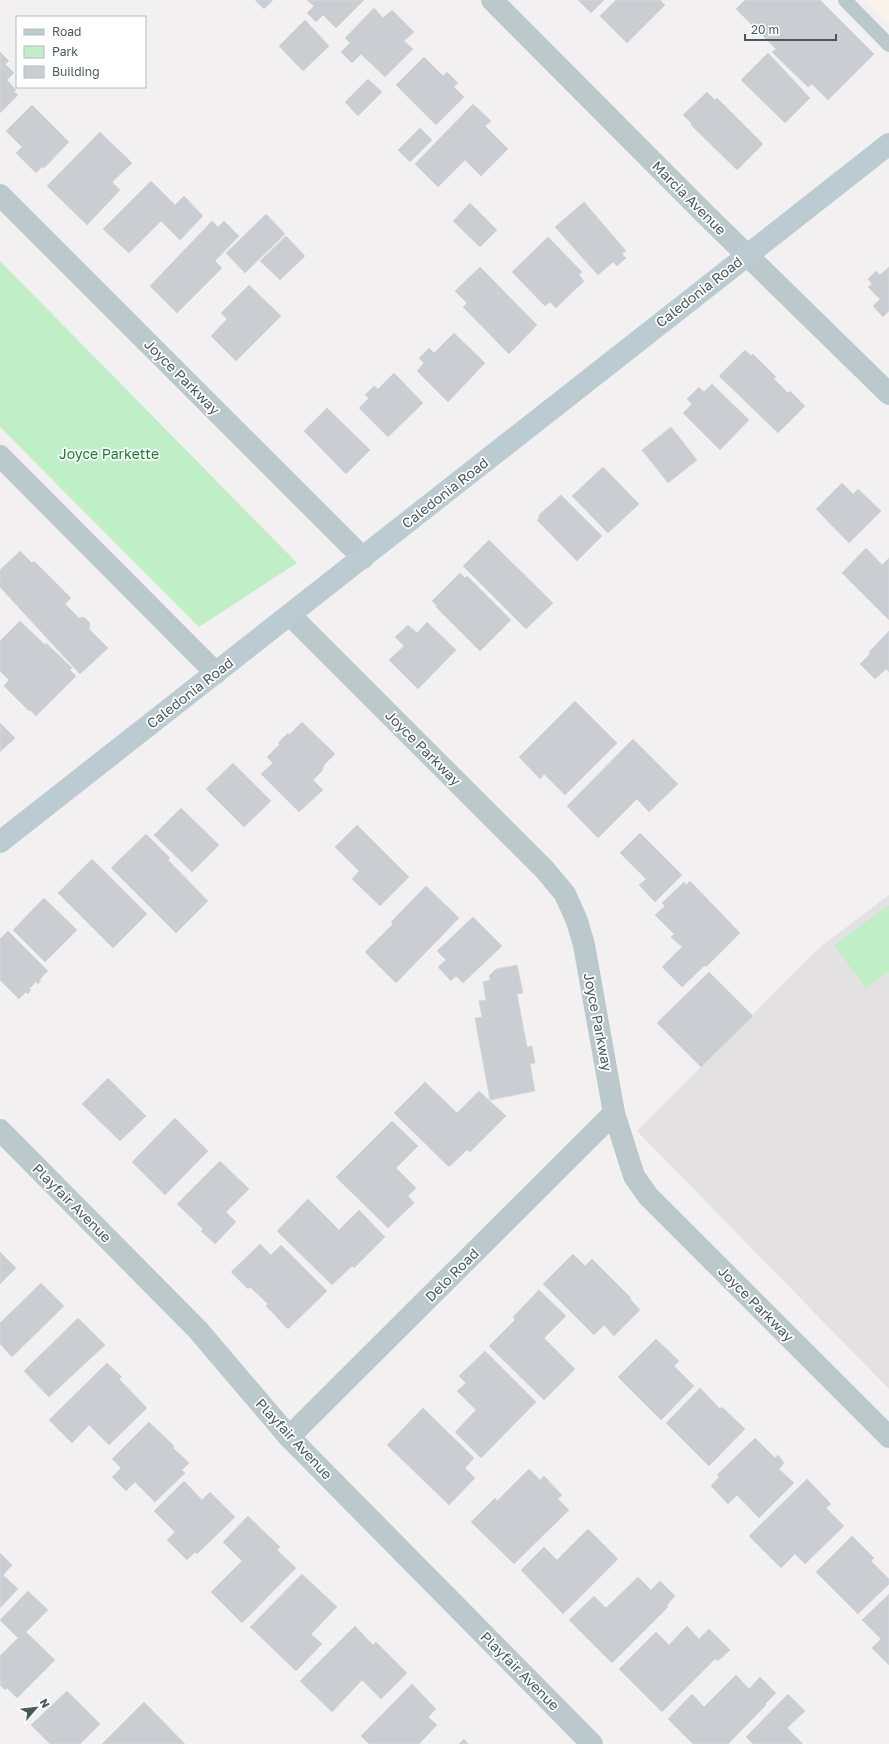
<svg xmlns="http://www.w3.org/2000/svg" width="889" height="1744" font-family="'Golos Text',sans-serif">
  <style>
    .commercial { fill: #fcf3ea }
    .education { fill: #e3e1e2 }
    .green { fill: #bfeec7 }
    .building { fill: #caced2; stroke: #d4d7db }
    .lines { fill: none; stroke-linecap: round; stroke-linejoin: round }
    .lane { stroke: #bbc8cc; stroke-width: 14 }
    .street { stroke: #bbc8cc; stroke-width: 22 }
    .secondary { stroke: #bccbd1; stroke-width: 22 }
    .labels { text-anchor: middle; stroke-width: 3.5; stroke-linejoin: round; paint-order: stroke }
    .street-label { font-size: 14px; fill: #48585d; stroke: #fff }
    .park-label { font-size: 14px; fill: #197d35; stroke: #fff }
  </style>
  <rect width="100%" height="100%" fill="#f2f0f0"/>
  <polygon class="commercial" points="866,0 889,0 889,22"/>
  <polygon class="education" points="889,895 889,1389 637,1131 819,948"/>
  <g class="green">
    <polygon points="0,261 297,563 199,627 0,427"/>
    <polygon points="889,905 889,971 866,988 834,945"/>
  </g>
  <g class="building">
    <polygon points="255,0 273,0 264,9"/>
    <polygon points="307,0 364,0 336,28 323,15 316,22 307,13 314,6"/>
    <polygon points="578,0 604,0 591,13"/>
    <polygon points="616,0 660,0 665,5 627,43 600,16"/>
    <polygon points="745,0 820,0 874,54 828,100 812,84 808,87 772,52 776,49 736,9"/>
    <polygon points="374,8 383,18 392,10 414,32 404,41 413,49 385,77 361,54 352,63 341,52 350,43 345,38"/>
    <polygon points="305,20 329,46 303,71 279,46"/>
    <polygon points="0,52 9,61 5,64 14,73 7,80 16,90 14,92 18,95 0,113"/>
    <polygon points="768,53 810,98 785,123 741,80"/>
    <polygon points="424,57 443,76 447,72 458,83 454,87 464,97 436,125 396,85"/>
    <polygon points="368,79 382,92 358,116 345,102"/>
    <polygon points="707,92 715,100 717,98 763,144 737,170 691,125 692,124 683,115"/>
    <polygon points="473,104 491,121 485,126 508,149 481,176 465,160 438,187 415,164"/>
    <polygon points="32,105 69,142 44,168 42,167 36,173 16,153 22,147 6,131"/>
    <polygon points="420,128 432,140 410,162 398,150"/>
    <polygon points="100,132 132,163 112,182 120,190 87,225 47,186"/>
    <polygon points="151,181 175,205 184,196 203,216 180,240 161,221 129,253 103,229"/>
    <polygon points="584,202 626,251 622,254 626,258 617,266 613,262 598,275 555,227"/>
    <polygon points="470,203 497,230 480,247 453,221"/>
    <polygon points="266,214 285,234 245,273 226,253"/>
    <polygon points="212,221 218,227 224,221 239,236 215,261 222,268 177,313 150,286"/>
    <polygon points="286,236 305,256 280,280 260,261"/>
    <polygon points="548,237 582,272 579,275 584,281 556,308 550,302 545,306 512,272"/>
    <polygon points="480,267 537,325 509,354 463,307 467,303 455,291"/>
    <polygon points="889,267 889,311 883,317 873,306 880,299 868,287 872,284 868,279 876,271 880,275"/>
    <polygon points="249,285 281,316 236,361 211,336 227,319 221,313"/>
    <polygon points="454,333 485,363 448,402 417,371 424,363 419,358 429,348 434,353"/>
    <polygon points="745,350 751,356 753,354 776,377 774,379 788,393 790,391 805,406 778,433 719,376"/>
    <polygon points="394,373 423,403 388,437 359,408 369,398 365,395 374,386 378,389"/>
    <polygon points="712,384 749,420 720,450 683,413 692,404 687,399 699,387 704,392"/>
    <polygon points="327,408 370,450 346,474 304,431"/>
    <polygon points="671,427 697,460 668,483 642,450"/>
    <polygon points="603,467 639,504 608,533 572,496"/>
    <polygon points="842,483 853,494 858,489 881,511 849,543 816,509"/>
    <polygon points="561,495 602,536 577,561 537,520 539,518 539,515"/>
    <polygon points="489,540 553,603 526,629 463,566"/>
    <polygon points="866,548 882,565 889,558 889,620 842,573"/>
    <polygon points="20,551 32,563 34,561 71,598 65,604 79,618 84,617 90,623 89,629 108,648 80,674 0,587 0,570"/>
    <polygon points="460,573 465,578 467,576 511,620 480,651 436,607 437,606 432,601"/>
    <polygon points="20,621 45,645 46,643 72,668 70,670 76,676 36,716 30,710 29,711 4,686 9,680 0,671 0,641"/>
    <polygon points="427,622 456,650 418,689 389,660 404,646 395,637 408,625 417,633"/>
    <polygon points="889,631 889,672 886,669 875,679 860,664 870,654 869,652"/>
    <polygon points="575,701 617,743 565,795 544,774 540,779 519,757"/>
    <polygon points="302,722 335,754 324,765 322,771 313,780 323,790 299,812 261,774 273,763 267,757 280,744 278,743 288,733 289,735"/>
    <polygon points="0,723 15,738 0,752"/>
    <polygon points="633,739 678,784 649,812 637,799 598,838 567,806"/>
    <polygon points="233,763 271,801 244,827 206,789"/>
    <polygon points="181,808 219,845 192,872 154,835"/>
    <polygon points="357,825 409,877 380,906 352,879 359,871 335,847"/>
    <polygon points="640,833 682,875 655,902 639,885 646,879 620,853"/>
    <polygon points="146,834 170,858 168,860 208,901 176,933 111,868"/>
    <polygon points="92,859 147,914 113,948 58,893"/>
    <polygon points="690,881 740,933 706,967 705,965 682,987 662,967 682,947 671,937 674,934 655,915 665,906 662,903 684,882 686,885"/>
    <polygon points="426,886 459,918 396,983 365,952 393,924 391,922"/>
    <polygon points="44,898 77,930 45,962 13,930"/>
    <polygon points="473,917 502,946 463,983 456,976 451,981 438,967 446,960 437,951"/>
    <polygon points="8,931 48,971 40,979 41,980 38,984 36,982 29,989 31,990 28,994 26,992 19,999 0,980 0,939"/>
    <polygon points="517,965 523,993 517,994 527,1047 532,1046 535,1063 530,1064 535,1091 490,1100 475,1018 482,1017 479,1001 486,1000 483,982 490,980 489,976 496,969"/>
    <polygon points="709,972 753,1016 701,1067 657,1023"/>
    <polygon points="108,1078 146,1116 120,1141 82,1104"/>
    <polygon points="425,1082 457,1113 479,1091 506,1116 470,1152 467,1150 449,1167 394,1113"/>
    <polygon points="175,1118 208,1151 165,1195 132,1162"/>
    <polygon points="392,1121 418,1146 396,1168 416,1188 408,1196 414,1203 388,1228 336,1177"/>
    <polygon points="220,1161 249,1189 226,1212 236,1222 215,1244 201,1231 203,1229 177,1204"/>
    <polygon points="308,1199 339,1230 359,1210 385,1237 354,1268 352,1266 332,1285 277,1231"/>
    <polygon points="260,1244 271,1255 281,1245 327,1291 288,1329 266,1306 268,1304 250,1287 248,1289 231,1272"/>
    <polygon points="0,1252 16,1268 0,1284"/>
    <polygon points="573,1254 585,1266 592,1259 631,1298 630,1299 640,1310 614,1336 604,1325 594,1335 543,1284"/>
    <polygon points="41,1283 64,1306 12,1357 0,1344 0,1323"/>
    <polygon points="539,1290 566,1316 544,1338 575,1369 544,1400 489,1346 515,1320 513,1317"/>
    <polygon points="78,1318 105,1345 49,1397 24,1371"/>
    <polygon points="656,1339 679,1361 674,1366 694,1386 661,1420 618,1377"/>
    <polygon points="485,1351 536,1402 481,1458 455,1432 476,1410 457,1391 466,1383 459,1376"/>
    <polygon points="107,1363 122,1377 119,1379 147,1408 109,1445 89,1425 72,1443 49,1420"/>
    <polygon points="700,1388 720,1409 722,1407 745,1429 709,1466 666,1423"/>
    <polygon points="423,1408 474,1458 465,1468 475,1478 449,1505 387,1445"/>
    <polygon points="149,1422 174,1446 173,1448 189,1463 182,1470 185,1473 155,1502 135,1482 126,1491 112,1477 121,1468 112,1459"/>
    <polygon points="755,1438 775,1458 778,1455 784,1463 779,1469 794,1483 759,1518 737,1495 728,1504 711,1486 719,1477 717,1475"/>
    <polygon points="529,1469 540,1480 544,1476 562,1495 558,1499 569,1510 514,1564 471,1522 495,1498 497,1501"/>
    <polygon points="807,1479 831,1504 826,1508 844,1526 805,1564 795,1554 781,1568 749,1536"/>
    <polygon points="184,1481 202,1500 210,1492 235,1517 197,1554 195,1552 187,1560 167,1540 175,1532 154,1511"/>
    <polygon points="248,1516 280,1547 277,1550 296,1568 242,1623 211,1592 242,1561 223,1542"/>
    <polygon points="588,1529 618,1559 563,1614 521,1570 544,1547 557,1560"/>
    <polygon points="852,1536 874,1558 871,1561 889,1579 889,1584 858,1614 816,1572"/>
    <polygon points="0,1553 12,1565 3,1575 18,1589 0,1608"/>
    <polygon points="302,1574 337,1607 311,1634 322,1644 296,1671 250,1627"/>
    <polygon points="638,1577 651,1590 660,1581 675,1596 667,1605 668,1607 612,1663 569,1620 594,1596 606,1608"/>
    <polygon points="28,1591 48,1610 26,1632 55,1660 17,1698 7,1688 5,1690 0,1685 1,1682 0,1681 0,1656 18,1638 0,1620"/>
    <polygon points="889,1594 889,1665 872,1648 881,1639 862,1620"/>
    <polygon points="355,1626 373,1645 376,1642 407,1673 381,1699 362,1680 332,1712 300,1681"/>
    <polygon points="687,1626 699,1639 709,1629 730,1650 718,1661 715,1659 662,1712 619,1669 656,1632 669,1645"/>
    <polygon points="736,1675 749,1689 760,1677 776,1693 765,1704 766,1705 728,1744 693,1744 668,1719 692,1694 704,1707"/>
    <polygon points="412,1684 436,1709 428,1717 437,1725 419,1744 369,1744 361,1736"/>
    <polygon points="67,1691 100,1724 80,1744 50,1744 31,1725"/>
    <polygon points="788,1694 805,1711 787,1728 803,1744 753,1744 746,1737"/>
    <polygon points="144,1702 185,1744 102,1744"/>
    <polygon points="464,1739 468,1744 459,1744"/>
  </g>
  <g class="lines">
    <polyline class="lane" points="845,0 889,45"/>
    <g class="street">
      <polyline points="492,0 705,214 889,394"/>
      <polyline points="0,195 363,558"/>
      <polyline points="0,456 216,673"/>
      <polyline points="290,615 545,870 565,894 577,921 584,945 614,1113 634,1176 648,1196 889,1437"/>
      <polyline points="0,1130 198,1330 289,1437 592,1744"/>
      <polyline points="289,1437 614,1113"/>
    </g>
    <polyline class="secondary" points="0,842 889,144"/>
  </g>
  <g class="labels">
    <g class="street-label">
      <text transform="translate(689 198) rotate(45)" y="5">Marcia Avenue</text>
      <text transform="translate(699 292) rotate(-38)" y="5">Caledonia Road</text>
      <text transform="translate(182 377) rotate(45)" y="5">Joyce Parkway</text>
      <text transform="translate(445 493) rotate(-38)" y="5">Caledonia Road</text>
      <text transform="translate(190 693) rotate(-38)" y="5">Caledonia Road</text>
      <text transform="translate(423 748) rotate(45)" y="5">Joyce Parkway</text>
      <text transform="translate(598 1022) rotate(79)" y="5">Joyce Parkway</text>
      <text transform="translate(72 1203) rotate(45)" y="5">Playfair Avenue</text>
      <text transform="translate(452 1275) rotate(-45)" y="5">Delo Road</text>
      <text transform="translate(756 1304) rotate(45)" y="5">Joyce Parkway</text>
      <text transform="translate(294 1439) rotate(47)" y="5">Playfair Avenue</text>
      <text transform="translate(520 1671) rotate(45)" y="5">Playfair Avenue</text>
    </g>
    <g class="park-label">
      <text x="109" y="459">Joyce Parkette</text>
    </g>
  </g>
  <rect x="16" y="16" width="130" height="72" fill="#ffffff" stroke="#b6bcbe"/>
  <rect x="24" y="29" width="20" height="6" fill="#bccbd1" stroke="#b6bcbe"/>
  <text x="52" y="36" font-size="12" fill="#48585d">Road</text>
  <rect x="24" y="46" width="20" height="12" fill="#bfeec7" stroke="#b6bcbe"/>
  <text x="52" y="56" font-size="12" fill="#48585d">Park</text>
  <rect x="24" y="66" width="20" height="12" fill="#caced2" stroke="#b6bcbe"/>
  <text x="52" y="76" font-size="12" fill="#48585d">Building</text>
  <g transform="translate(36 1708) rotate(62)" stroke="#ffffff" stroke-width="3" paint-order="stroke">
  <path d="M0-3L7 15L0 10L-7 15Z" fill="#48585d"/>
  <text y="-6" font-size="11" font-weight="bold" text-anchor="middle" fill="#48585d">N</text>
  </g>
  <path d="M745 34v6h91v-6" fill="none" stroke="#48585d" stroke-width="2"/>
  <text x="751" y="34" font-size="12" fill="#48585d" stroke="#ffffff" stroke-width="3" paint-order="stroke">20 m</text>
</svg>
